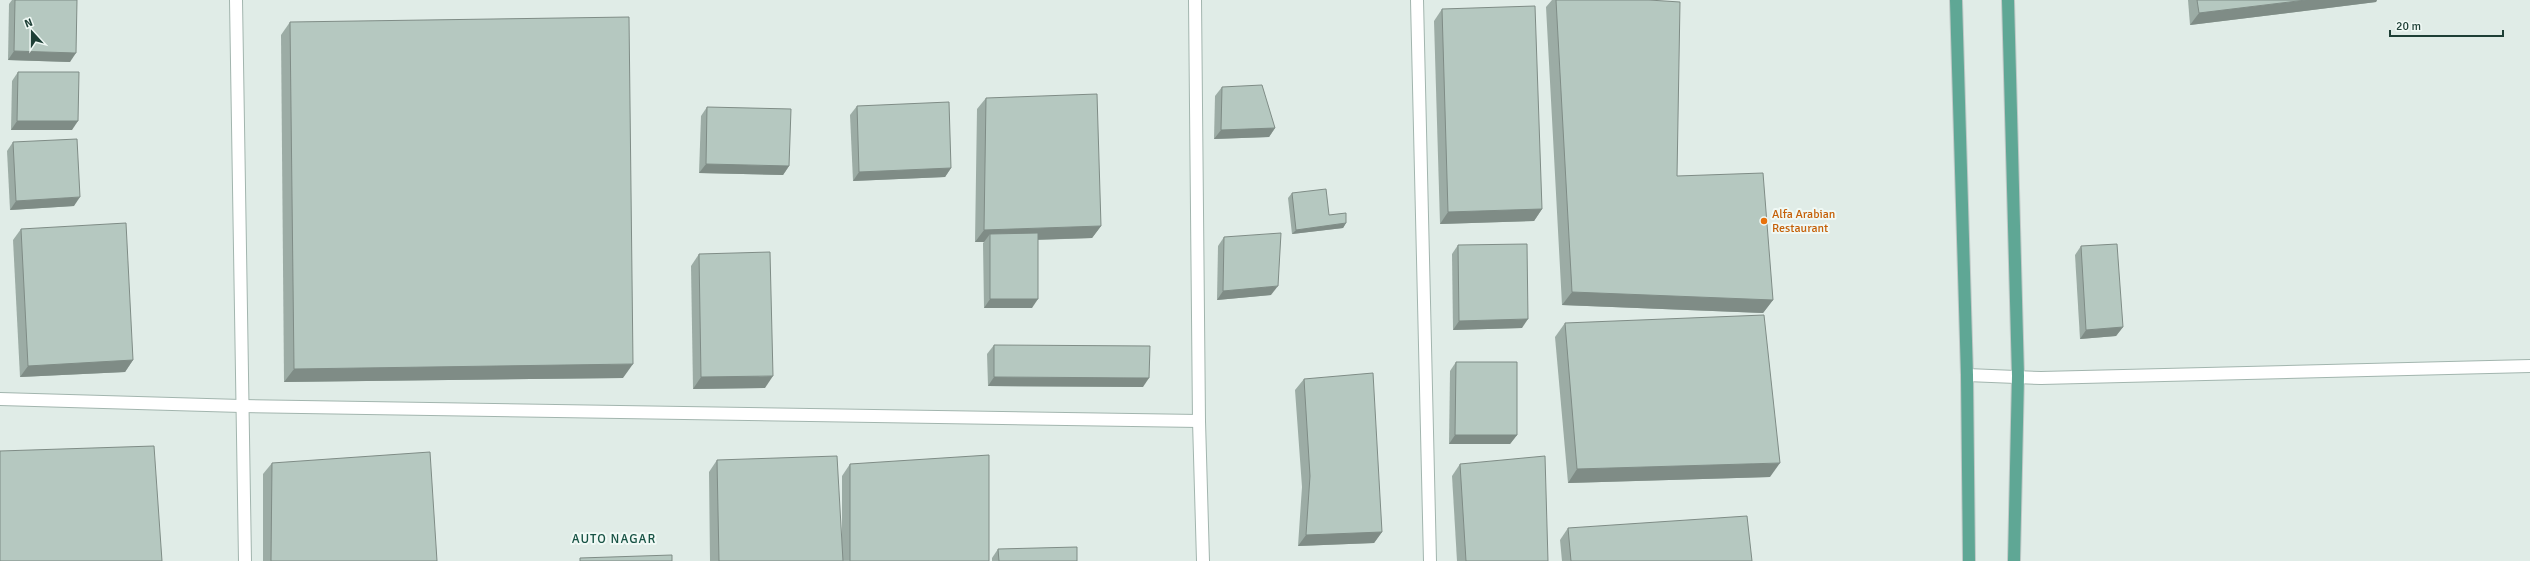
<svg xmlns="http://www.w3.org/2000/svg" width="2530" height="561" font-family="Signika,sans-serif">
  <style>
    .lines { fill: none; stroke-linecap: round; stroke-linejoin: round }
    .minor-casing { stroke: #a2b5ae; stroke-width: 14 }
    .major-casing { stroke: #c0c9c7; stroke-width: 14 }
    .minor { stroke: #fff; stroke-width: 12 }
    .major { stroke: #5fa795; stroke-width: 12 }
    .wall { fill: #9caca5 }
    .shaded-wall { fill: #7f8c86 }
    .building { fill: #b5c8c0; stroke: #7f8c86 }
    .food-dot { fill: #e8710a; stroke: #f0f9f5; stroke-width: 1.5 }
    .labels { text-anchor: middle; stroke-width: 4; stroke-linejoin: round; paint-order: stroke }
    .food-label { font-size: 12px; fill: #c56008; stroke: #f0f9f5; text-anchor: start }
    .neighbourhood-label { font-size: 13px; letter-spacing: 1px; fill: #185345; stroke: #f0f9f5 }
  </style>
  <rect width="100%" height="100%" fill="#e0ece7"/>
  <g class="lines">
    <defs>
      <g id="minor">
        <polyline points="236,0 245,561"/>
        <polyline points="1195,0 1199,421 1203,561"/>
        <polyline points="1417,0 1430,561"/>
        <polyline points="1967,375 2041,378 2530,366"/>
        <polyline points="0,399 241,406 1199,421"/>
      </g>
      <g id="major">
        <polyline points="1956,0 1967,375 1969,561"/>
        <polyline points="2008,0 2018,376 2014,561"/>
      </g>
    </defs>
    <use href="#minor" class="minor-casing"/>
    <use href="#major" class="major-casing"/>
    <use href="#minor" class="minor"/>
    <use href="#major" class="major"/>
  </g>
  <g class="wall">
    <polygon points="12,0 77,0 70,62 8,60 9,4"/>
    <polygon points="1552,0 1649,0 1677,176 1773,300 1763,313 1562,305 1546,7"/>
    <polygon points="2188,0 2377,0 2376,2 2190,25"/>
    <polygon points="1442,9 1542,209 1534,221 1440,224 1434,21"/>
    <polygon points="290,22 623,378 284,382 281,35"/>
    <polygon points="18,72 72,130 11,130 12,81"/>
    <polygon points="1222,87 1275,128 1269,137 1214,139 1215,96"/>
    <polygon points="986,98 1101,226 1092,238 1038,240 1032,308 984,308 983,243 984,242 975,242 977,109"/>
    <polygon points="857,106 951,168 945,177 853,181 850,115"/>
    <polygon points="707,107 789,166 783,175 699,173 701,116"/>
    <polygon points="13,142 74,206 10,210 7,151"/>
    <polygon points="1292,193 1329,215 1346,223 1343,228 1292,234 1288,198"/>
    <polygon points="21,229 133,360 125,372 20,377 13,240"/>
    <polygon points="1224,237 1271,295 1217,300 1218,246"/>
    <polygon points="1458,245 1522,328 1453,330 1452,254"/>
    <polygon points="2081,246 2123,327 2116,336 2080,339 2075,255"/>
    <polygon points="699,254 765,388 693,389 691,266"/>
    <polygon points="1565,323 1770,477 1568,483 1555,337"/>
    <polygon points="994,345 1143,387 988,386 987,354"/>
    <polygon points="1456,362 1517,435 1510,444 1449,444 1450,371"/>
    <polygon points="1304,379 1382,532 1374,543 1298,546 1302,487 1295,390"/>
    <polygon points="717,460 842,546 842,476 850,464 989,561 710,561 709,472"/>
    <polygon points="272,463 437,561 263,561 263,474"/>
    <polygon points="1460,464 1548,561 1457,561 1452,476"/>
    <polygon points="1568,528 1752,561 1562,561 1560,540"/>
    <polygon points="998,549 1077,561 992,561 992,558"/>
  </g>
  <g class="shaded-wall">
    <polygon points="2306,0 2377,0 2376,2 2190,25 2199,13"/>
    <polygon points="14,51 76,53 70,62 8,60"/>
    <polygon points="17,121 78,121 72,130 11,130"/>
    <polygon points="1275,128 1269,137 1214,139 1221,130"/>
    <polygon points="706,164 789,166 783,175 699,173"/>
    <polygon points="951,168 945,177 853,181 859,172"/>
    <polygon points="80,197 74,206 10,210 16,201"/>
    <polygon points="1542,209 1534,221 1440,224 1448,212"/>
    <polygon points="1346,223 1343,228 1292,234 1296,230"/>
    <polygon points="1101,226 1092,238 990,241 990,234 984,242 975,242 984,230"/>
    <polygon points="1278,286 1271,295 1217,300 1223,291"/>
    <polygon points="1572,292 1773,300 1763,313 1562,305"/>
    <polygon points="990,299 1038,299 1032,308 984,308"/>
    <polygon points="1528,319 1522,328 1453,330 1459,321"/>
    <polygon points="2123,327 2116,336 2080,339 2086,330"/>
    <polygon points="133,360 125,372 20,377 28,366"/>
    <polygon points="633,364 623,378 284,382 294,369"/>
    <polygon points="773,376 765,388 693,389 701,377"/>
    <polygon points="994,377 1149,378 1143,387 988,386"/>
    <polygon points="1455,435 1517,435 1510,444 1449,444"/>
    <polygon points="1780,463 1770,477 1568,483 1577,469"/>
    <polygon points="1382,532 1374,543 1298,546 1306,535"/>
  </g>
  <g class="building">
    <polygon points="15,0 77,0 76,53 14,51"/>
    <polygon points="1556,0 1649,0 1680,2 1677,176 1763,173 1773,300 1572,292"/>
    <polygon points="2197,0 2306,0 2199,13"/>
    <polygon points="1535,6 1542,209 1448,212 1442,9"/>
    <polygon points="629,17 633,364 294,369 290,22"/>
    <polygon points="18,72 79,72 78,121 17,121"/>
    <polygon points="1262,85 1275,128 1221,130 1222,87"/>
    <polygon points="1097,94 1101,226 984,230 986,98"/>
    <polygon points="949,102 951,168 859,172 857,106"/>
    <polygon points="707,107 791,109 789,166 706,164"/>
    <polygon points="77,139 80,197 16,201 13,142"/>
    <polygon points="1326,189 1329,215 1346,213 1346,223 1296,230 1292,193"/>
    <polygon points="126,223 133,360 28,366 21,229"/>
    <polygon points="1038,233 1038,299 990,299 990,234"/>
    <polygon points="1281,233 1278,286 1223,291 1224,237"/>
    <polygon points="1527,244 1528,319 1459,321 1458,245"/>
    <polygon points="2117,244 2123,327 2086,330 2081,246"/>
    <polygon points="770,252 773,376 701,377 699,254"/>
    <polygon points="1764,315 1780,463 1577,469 1565,323"/>
    <polygon points="994,345 1150,346 1149,378 994,377"/>
    <polygon points="1456,362 1517,362 1517,435 1455,435"/>
    <polygon points="1373,373 1382,532 1306,535 1310,476 1304,379"/>
    <polygon points="154,446 162,561 0,561 0,451"/>
    <polygon points="430,452 437,561 271,561 272,463"/>
    <polygon points="989,455 989,561 850,561 850,464"/>
    <polygon points="837,456 843,561 719,561 717,460"/>
    <polygon points="1545,456 1548,561 1466,561 1460,464"/>
    <polygon points="1747,516 1752,561 1571,561 1568,528"/>
    <polygon points="1077,547 1077,561 999,561 998,549"/>
    <polygon points="672,555 672,561 580,561 580,558"/>
  </g>
  <circle class="food-dot" cx="1764" cy="221" r="4"/>
  <g class="labels">
    <g class="food-label">
      <text x="1772" y="218">Alfa Arabian<tspan x="1772" dy="14">Restaurant</tspan></text>
    </g>
    <g class="neighbourhood-label">
      <text x="614" y="543">AUTO NAGAR</text>
    </g>
  </g>
  <g transform="translate(32 32) rotate(339)" stroke="#f0f9f5" stroke-width="3" paint-order="stroke">
  <path d="M0-3L7 15L0 10L-7 15Z" fill="#1e3f36"/>
  <text y="-6" font-size="11" font-weight="bold" text-anchor="middle" fill="#1e3f36">N</text>
  </g>
  <path d="M2390 30v6h113v-6" fill="none" stroke="#1e3f36" stroke-width="2"/>
  <text x="2396" y="30" font-size="12" fill="#1e3f36" stroke="#f0f9f5" stroke-width="3" paint-order="stroke">20 m</text>
</svg>
